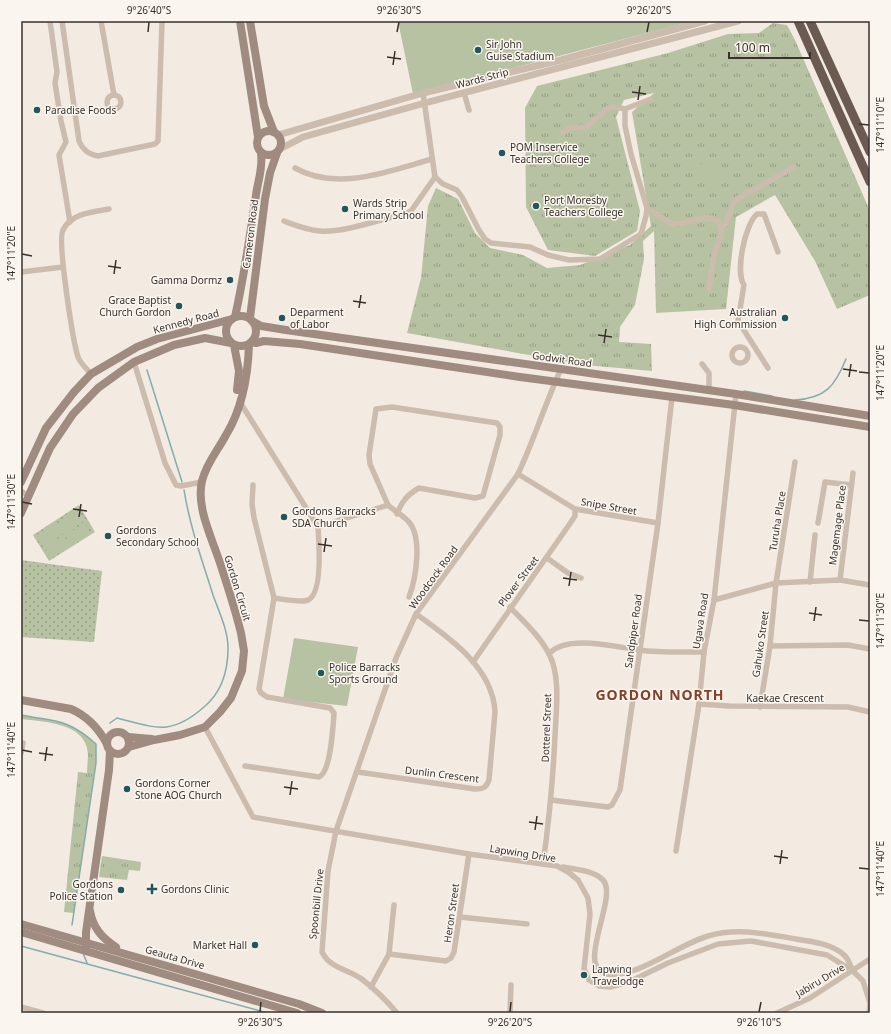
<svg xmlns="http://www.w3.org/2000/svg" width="891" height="1034" font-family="'Noto Sans',sans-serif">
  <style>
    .grass { fill: url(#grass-tufts) }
    .park { fill: url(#park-dots) }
    .pitch { fill: #b7c2a2 }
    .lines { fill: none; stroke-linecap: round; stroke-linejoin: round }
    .stream { stroke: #82acaf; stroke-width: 1.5 }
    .minor { stroke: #cbbcae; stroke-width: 5.5 }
    .tertiary { stroke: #cbbcae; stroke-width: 7 }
    .secondary { stroke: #9f8b7f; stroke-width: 8 }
    .trunk { stroke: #6a5a51; stroke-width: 9 }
    .ticks { fill: none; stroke: #3a312c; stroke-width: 1.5 }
    .poi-dot { fill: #23565a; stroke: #faf5ef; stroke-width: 1.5 }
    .labels { text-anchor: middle; stroke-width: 3; stroke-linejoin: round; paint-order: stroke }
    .poi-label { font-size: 10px; fill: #3a312c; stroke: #faf5ef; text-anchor: start }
    .street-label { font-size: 10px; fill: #3a312c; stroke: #faf5ef }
    .district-label { font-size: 14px; font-weight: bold; letter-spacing: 1px; fill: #854029; stroke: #faf5ef }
    .neatline { fill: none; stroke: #3a312c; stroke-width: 1.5 }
    .ticks-label { font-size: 10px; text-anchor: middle; fill: #3a312c }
  </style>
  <defs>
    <pattern id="grass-tufts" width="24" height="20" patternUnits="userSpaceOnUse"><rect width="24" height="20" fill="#b7c2a2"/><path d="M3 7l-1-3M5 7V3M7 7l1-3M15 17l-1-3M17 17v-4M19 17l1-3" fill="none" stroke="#969e84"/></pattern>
    <pattern id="park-dots" width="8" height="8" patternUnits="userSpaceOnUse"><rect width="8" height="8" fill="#b7c2a2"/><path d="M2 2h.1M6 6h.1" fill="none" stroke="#969e84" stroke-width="1.8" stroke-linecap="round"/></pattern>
  </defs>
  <rect width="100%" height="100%" fill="#f3ebe2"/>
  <g class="grass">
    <polygon points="773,23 787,25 795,40 870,211 870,295 837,309 815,261 775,195 736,217 726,309 656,313 654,231 643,241 644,259 635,305 620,327 619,342 651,344 652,371 585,365 407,333 421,278 428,206 436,188 458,199 475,233 490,248 523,255 547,268 580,265 630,245 651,226 632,112 654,93 624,100 616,117 640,211 637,231 595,256 548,250 526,207 525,108 537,86 668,53 728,34 759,33"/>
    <path d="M21 715C56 722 67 718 96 744V763L74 913 64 912 78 772 87 773C87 767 88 760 88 754 86 722 44 722 21 719Z"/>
    <polygon points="102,856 141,862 140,871 129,870 127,880 99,877"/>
  </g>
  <g class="park">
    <polygon points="79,505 95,532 49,561 33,535"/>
    <polygon points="21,560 102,571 94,642 21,637"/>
  </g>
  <g class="pitch">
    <polygon points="398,21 693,21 413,94"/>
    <polygon points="694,163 720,166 718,182 692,179"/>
    <polygon points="78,511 84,521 64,533 58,523"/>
    <polygon points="57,523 63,534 43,546 37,535"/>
    <polygon points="85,523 91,534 71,546 65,535"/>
    <polygon points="64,535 70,546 51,558 44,547"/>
    <polygon points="294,638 358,647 347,706 283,699"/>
  </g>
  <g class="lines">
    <g class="stream">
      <polyline points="147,370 182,482"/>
      <polyline points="744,391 772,396"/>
      <path d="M795 400C826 398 835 386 846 359"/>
      <path d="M21 715C56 722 67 718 96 744V763L72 925"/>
      <path d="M110 723 117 718C156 728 171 736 204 707 222 692 228 670 228 648 228 630 219 612 213 595 202 560 190 527 184 490"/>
      <polyline points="21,946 268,1013"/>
      <polyline points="83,953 87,963"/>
    </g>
    <g class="minor">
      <polyline points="50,21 57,72 55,83 61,121 66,142 59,155 70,222"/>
      <path d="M62 21 79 141C83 150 88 154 98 156L155 144 158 141 162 21"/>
      <polyline points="101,21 114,95"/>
      <polyline points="423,93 435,177 443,184 457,190 462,197 479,230 485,239 491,243 530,247 548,255 569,260 600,259 641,234 646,216 647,208 631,154 625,126 625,109 651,99"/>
      <polyline points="464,93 469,110"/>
      <circle cx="114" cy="102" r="7"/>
      <polyline points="562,133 570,128 586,127 611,106 625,109"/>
      <path d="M295 168C337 192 389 171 432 159"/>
      <path d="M647 208C655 213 664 221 674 224 684 226 721 205 721 231 721 239 717 248 714 255 712 266 711 278 709 289"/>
      <path d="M284 221C295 225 307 230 320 231 344 233 380 219 405 214L411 211 435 177"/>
      <polyline points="720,226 726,224 734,201 794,167"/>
      <polyline points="21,272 63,267"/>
      <circle cx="740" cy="355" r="8"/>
      <polyline points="134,362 165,463 176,485 181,486 202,482"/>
      <polyline points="702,364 709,373 709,390"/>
      <path d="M768 368 738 321 744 285C735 272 745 224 757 214H764L778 252"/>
      <path d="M91 374C87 369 80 363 78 357 73 341 57 241 63 230 71 213 93 212 109 209"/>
      <path d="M240 402 318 527C319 541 323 594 308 600 302 603 282 599 274 598"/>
      <polyline points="518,474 575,509 658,523"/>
      <polyline points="21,491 29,496"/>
      <path d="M388 505 370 464 369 455 376 409 392 407 497 423 500 427V435L483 496 475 498 419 488C407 495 402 501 397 514"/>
      <polyline points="818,523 825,482 851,485"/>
      <path d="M318 527 388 505C394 511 403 515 408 521 423 536 416 579 409 597"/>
      <polyline points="547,558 568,573 581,578"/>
      <polyline points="840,580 853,473"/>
      <polyline points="810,582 815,535"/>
      <polyline points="714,600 776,583 840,580 870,585"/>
      <path d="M510 607C523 621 540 636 549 654 561 676 556 712 555 736 553 779 549 821 543 864"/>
      <polyline points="770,646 848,645 870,649"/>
      <path d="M549 654C566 634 616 647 639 650 660 653 683 652 704 652"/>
      <polyline points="473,662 569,525 575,516 575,509"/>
      <polyline points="699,704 729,706 848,707 870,712"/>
      <polyline points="760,707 770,646 776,583 795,462"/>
      <polyline points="205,727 253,817 469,854 557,866 568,872 578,880 588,898 590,914 584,969 589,980 599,986 610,987 629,982 668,963 718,944 751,941 827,955 853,971 863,981 870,1003 869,1013"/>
      <polyline points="21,753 23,743"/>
      <path d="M245 766 319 777C331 772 333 726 334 713L330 708 267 697 261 693 259 689 274 598 254 518 252 504 253 485"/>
      <path d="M358 772 475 789C483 789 486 788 489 780L495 712C493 667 448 637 416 614"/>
      <polyline points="551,800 608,807 612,805 620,790 658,523 672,397"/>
      <polyline points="676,851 699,704 704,652 714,600 736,394"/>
      <path d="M563 867C577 870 593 870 603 880 619 897 574 969 607 974 636 979 679 944 708 936 737 927 767 934 796 939 810 941 833 944 844 955 849 959 850 966 853 971"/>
      <polyline points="460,917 527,924"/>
      <polyline points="389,954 446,961 451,958 454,952 469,854"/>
      <polyline points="371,987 389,954 394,905"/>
      <polyline points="21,1007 43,1013"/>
      <path d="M397 1013C386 1000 376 990 363 980 349 969 330 969 322 952L328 871 336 831 396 658 416 614 518 474C534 440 545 404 561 369"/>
      <polyline points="510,1013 511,985"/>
      <polyline points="777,1013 810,998 870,959"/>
    </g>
    <g class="tertiary">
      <polyline points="278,135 423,93 561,60 705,21"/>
      <polyline points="280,149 303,137 425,103 738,21"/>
    </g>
    <g class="secondary">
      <polyline points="240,21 258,137"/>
      <polyline points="250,21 264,106 274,132"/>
      <circle cx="269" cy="143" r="12"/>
      <circle cx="241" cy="331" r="15"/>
      <path d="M235 317C244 277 250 236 256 195 258 180 263 169 261 153"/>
      <polyline points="250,318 265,199 270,173 277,153"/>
      <polyline points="252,321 261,326 286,330 736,394 870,416"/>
      <polyline points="252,342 256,343 264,341 300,344 520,377 734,405 870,427"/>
      <polyline points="234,345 239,371 237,390"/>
      <polyline points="21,482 46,428 74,392 91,374 137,347 157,339 232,319"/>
      <polyline points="21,513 50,448 73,414 98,388 134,362 174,345 205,338 231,343"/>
      <path d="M21 700 71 709C87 716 99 729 107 744"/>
      <circle cx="118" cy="743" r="11"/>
      <polyline points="128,737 152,739"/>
      <path d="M129 747 154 740 180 735 205 727 220 712 231 698 242 671 244 651 241 633C235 609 227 584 219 560 211 536 196 506 202 481 206 464 218 450 226 435 242 409 248 374 249 345"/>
      <path d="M90 911C93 928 102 938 116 947"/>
      <polyline points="21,924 299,1004 322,1013"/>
      <polyline points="21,932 297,1013"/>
      <polyline points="86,946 86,932 109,770 110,751"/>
    </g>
    <g class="trunk">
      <polyline points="798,21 870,182"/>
      <polyline points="810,21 870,152"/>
    </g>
  </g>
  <path class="ticks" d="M148 32 149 22M397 32 399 22M647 32 649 22M387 57 401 59M393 65 395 51M632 92 646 94M638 100 640 86M859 124 869 125M22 254 32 256M108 266 121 268M114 274 116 260M353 301 366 303M359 308 361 295M598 335 612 337M604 343 606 329M843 369 857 371M859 372 869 373M849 377 851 364M22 502 32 504M73 509 87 511M79 517 81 504M318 544 332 546M324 552 326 538M563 578 577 580M569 586 571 572M809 613 822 615M859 620 869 621M814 621 816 607M22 750 32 752M39 753 53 755M45 761 47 747M284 787 298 789M290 795 292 781M529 822 543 824M535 830 537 816M774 856 788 858M780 864 782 850M859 868 869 869M260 1012 261 1002M510 1012 511 1002M759 1012 761 1002"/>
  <g class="poi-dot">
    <circle cx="478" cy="50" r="4"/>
    <circle cx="37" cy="110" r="4"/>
    <circle cx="502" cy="153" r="4"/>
    <circle cx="536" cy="206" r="4"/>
    <circle cx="345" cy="209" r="4"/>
    <circle cx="230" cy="280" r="4"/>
    <circle cx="179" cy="306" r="4"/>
    <circle cx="282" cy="318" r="4"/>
    <circle cx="785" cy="318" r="4"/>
    <circle cx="284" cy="517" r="4"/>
    <circle cx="108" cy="536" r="4"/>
    <circle cx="321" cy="673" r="4"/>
    <circle cx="127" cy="789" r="4"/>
    <path d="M150 883h4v4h4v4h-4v4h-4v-4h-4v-4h4z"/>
    <circle cx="121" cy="890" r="4"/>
    <circle cx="255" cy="945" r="4"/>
    <circle cx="584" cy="975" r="4"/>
  </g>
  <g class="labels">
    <g class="poi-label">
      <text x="486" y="48">Sir John<tspan x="486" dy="12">Guise Stadium</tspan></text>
      <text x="45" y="114">Paradise Foods</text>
      <text x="510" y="151">POM Inservice<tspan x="510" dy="12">Teachers College</tspan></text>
      <text x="544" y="204">Port Moresby<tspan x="544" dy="12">Teachers College</tspan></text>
      <text x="353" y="207">Wards Strip<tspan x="353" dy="12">Primary School</tspan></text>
      <text x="222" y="284" text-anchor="end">Gamma Dormz</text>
      <text x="171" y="304" text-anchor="end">Grace Baptist<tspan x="171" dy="12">Church Gordon</tspan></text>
      <text x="290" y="316">Deparment<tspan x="290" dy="12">of Labor</tspan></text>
      <text x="777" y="316" text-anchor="end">Australian<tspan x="777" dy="12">High Commission</tspan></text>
      <text x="292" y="515">Gordons Barracks<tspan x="292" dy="12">SDA Church</tspan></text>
      <text x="116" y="534">Gordons<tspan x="116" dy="12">Secondary School</tspan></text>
      <text x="329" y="671">Police Barracks<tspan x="329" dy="12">Sports Ground</tspan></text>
      <text x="135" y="787">Gordons Corner<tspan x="135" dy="12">Stone AOG Church</tspan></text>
      <text x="113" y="888" text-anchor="end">Gordons<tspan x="113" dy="12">Police Station</tspan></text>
      <text x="161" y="893">Gordons Clinic</text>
      <text x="247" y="949" text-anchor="end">Market Hall</text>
      <text x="592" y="973">Lapwing<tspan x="592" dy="12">Travelodge</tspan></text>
    </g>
    <g class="street-label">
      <text transform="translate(482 78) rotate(-15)" y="4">Wards Strip</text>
      <text transform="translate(250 234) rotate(-83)" y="4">Cameron Road</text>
      <text transform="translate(186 321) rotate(-15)" y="4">Kennedy Road</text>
      <text transform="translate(562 359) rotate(8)" y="4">Godwit Road</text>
      <text transform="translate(609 506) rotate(10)" y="4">Snipe Street</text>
      <text transform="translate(777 521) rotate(-81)" y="4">Turuha Place</text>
      <text transform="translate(837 525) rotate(-83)" y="4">Magemage Place</text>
      <text transform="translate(433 577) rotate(-54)" y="4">Woodcock Road</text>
      <text transform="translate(518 581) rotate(-53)" y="4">Plover Street</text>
      <text transform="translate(238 588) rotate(73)" y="4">Gordon Circuit</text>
      <text transform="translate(700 621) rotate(-81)" y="4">Ugava Road</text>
      <text transform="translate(633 631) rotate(-82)" y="4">Sandpiper Road</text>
      <text transform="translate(760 644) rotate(-82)" y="4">Gahuko Street</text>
      <text x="785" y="702">Kaekae Crescent</text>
      <text transform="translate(546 728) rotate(-88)" y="4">Dotterel Street</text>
      <text transform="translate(442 774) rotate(7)" y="4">Dunlin Crescent</text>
      <text transform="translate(523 853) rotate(9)" y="4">Lapwing Drive</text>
      <text transform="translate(316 904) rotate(-84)" y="4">Spoonbill Drive</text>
      <text transform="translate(451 913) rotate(-82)" y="4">Heron Street</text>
      <text transform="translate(175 957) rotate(16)" y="4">Geauta Drive</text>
      <text transform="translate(820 980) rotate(-31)" y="4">Jabiru Drive</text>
    </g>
    <g class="district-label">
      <text x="660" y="700">GORDON NORTH</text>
    </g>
  </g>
  <rect width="891" height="1034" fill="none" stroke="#faf5ef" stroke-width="44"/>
  <path d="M729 52v6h81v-6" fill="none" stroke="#3a312c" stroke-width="2"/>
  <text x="735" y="52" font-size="12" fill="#3a312c" stroke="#faf5ef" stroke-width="3" paint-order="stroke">100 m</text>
  <rect x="22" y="22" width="847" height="990" class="neatline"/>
  <g class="ticks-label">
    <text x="149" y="14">9°26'40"S</text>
    <text x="399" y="14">9°26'30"S</text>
    <text x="649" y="14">9°26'20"S</text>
    <text transform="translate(880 125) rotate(-90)" y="4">147°11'10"E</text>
    <text transform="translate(11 254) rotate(-90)" y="4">147°11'20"E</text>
    <text transform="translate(880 373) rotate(-90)" y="4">147°11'20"E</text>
    <text transform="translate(11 502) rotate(-90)" y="4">147°11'30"E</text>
    <text transform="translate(880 621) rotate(-90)" y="4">147°11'30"E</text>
    <text transform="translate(11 750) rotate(-90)" y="4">147°11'40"E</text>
    <text transform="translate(880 869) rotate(-90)" y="4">147°11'40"E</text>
    <text x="260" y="1026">9°26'30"S</text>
    <text x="510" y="1026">9°26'20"S</text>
    <text x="759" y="1026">9°26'10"S</text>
  </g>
</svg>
